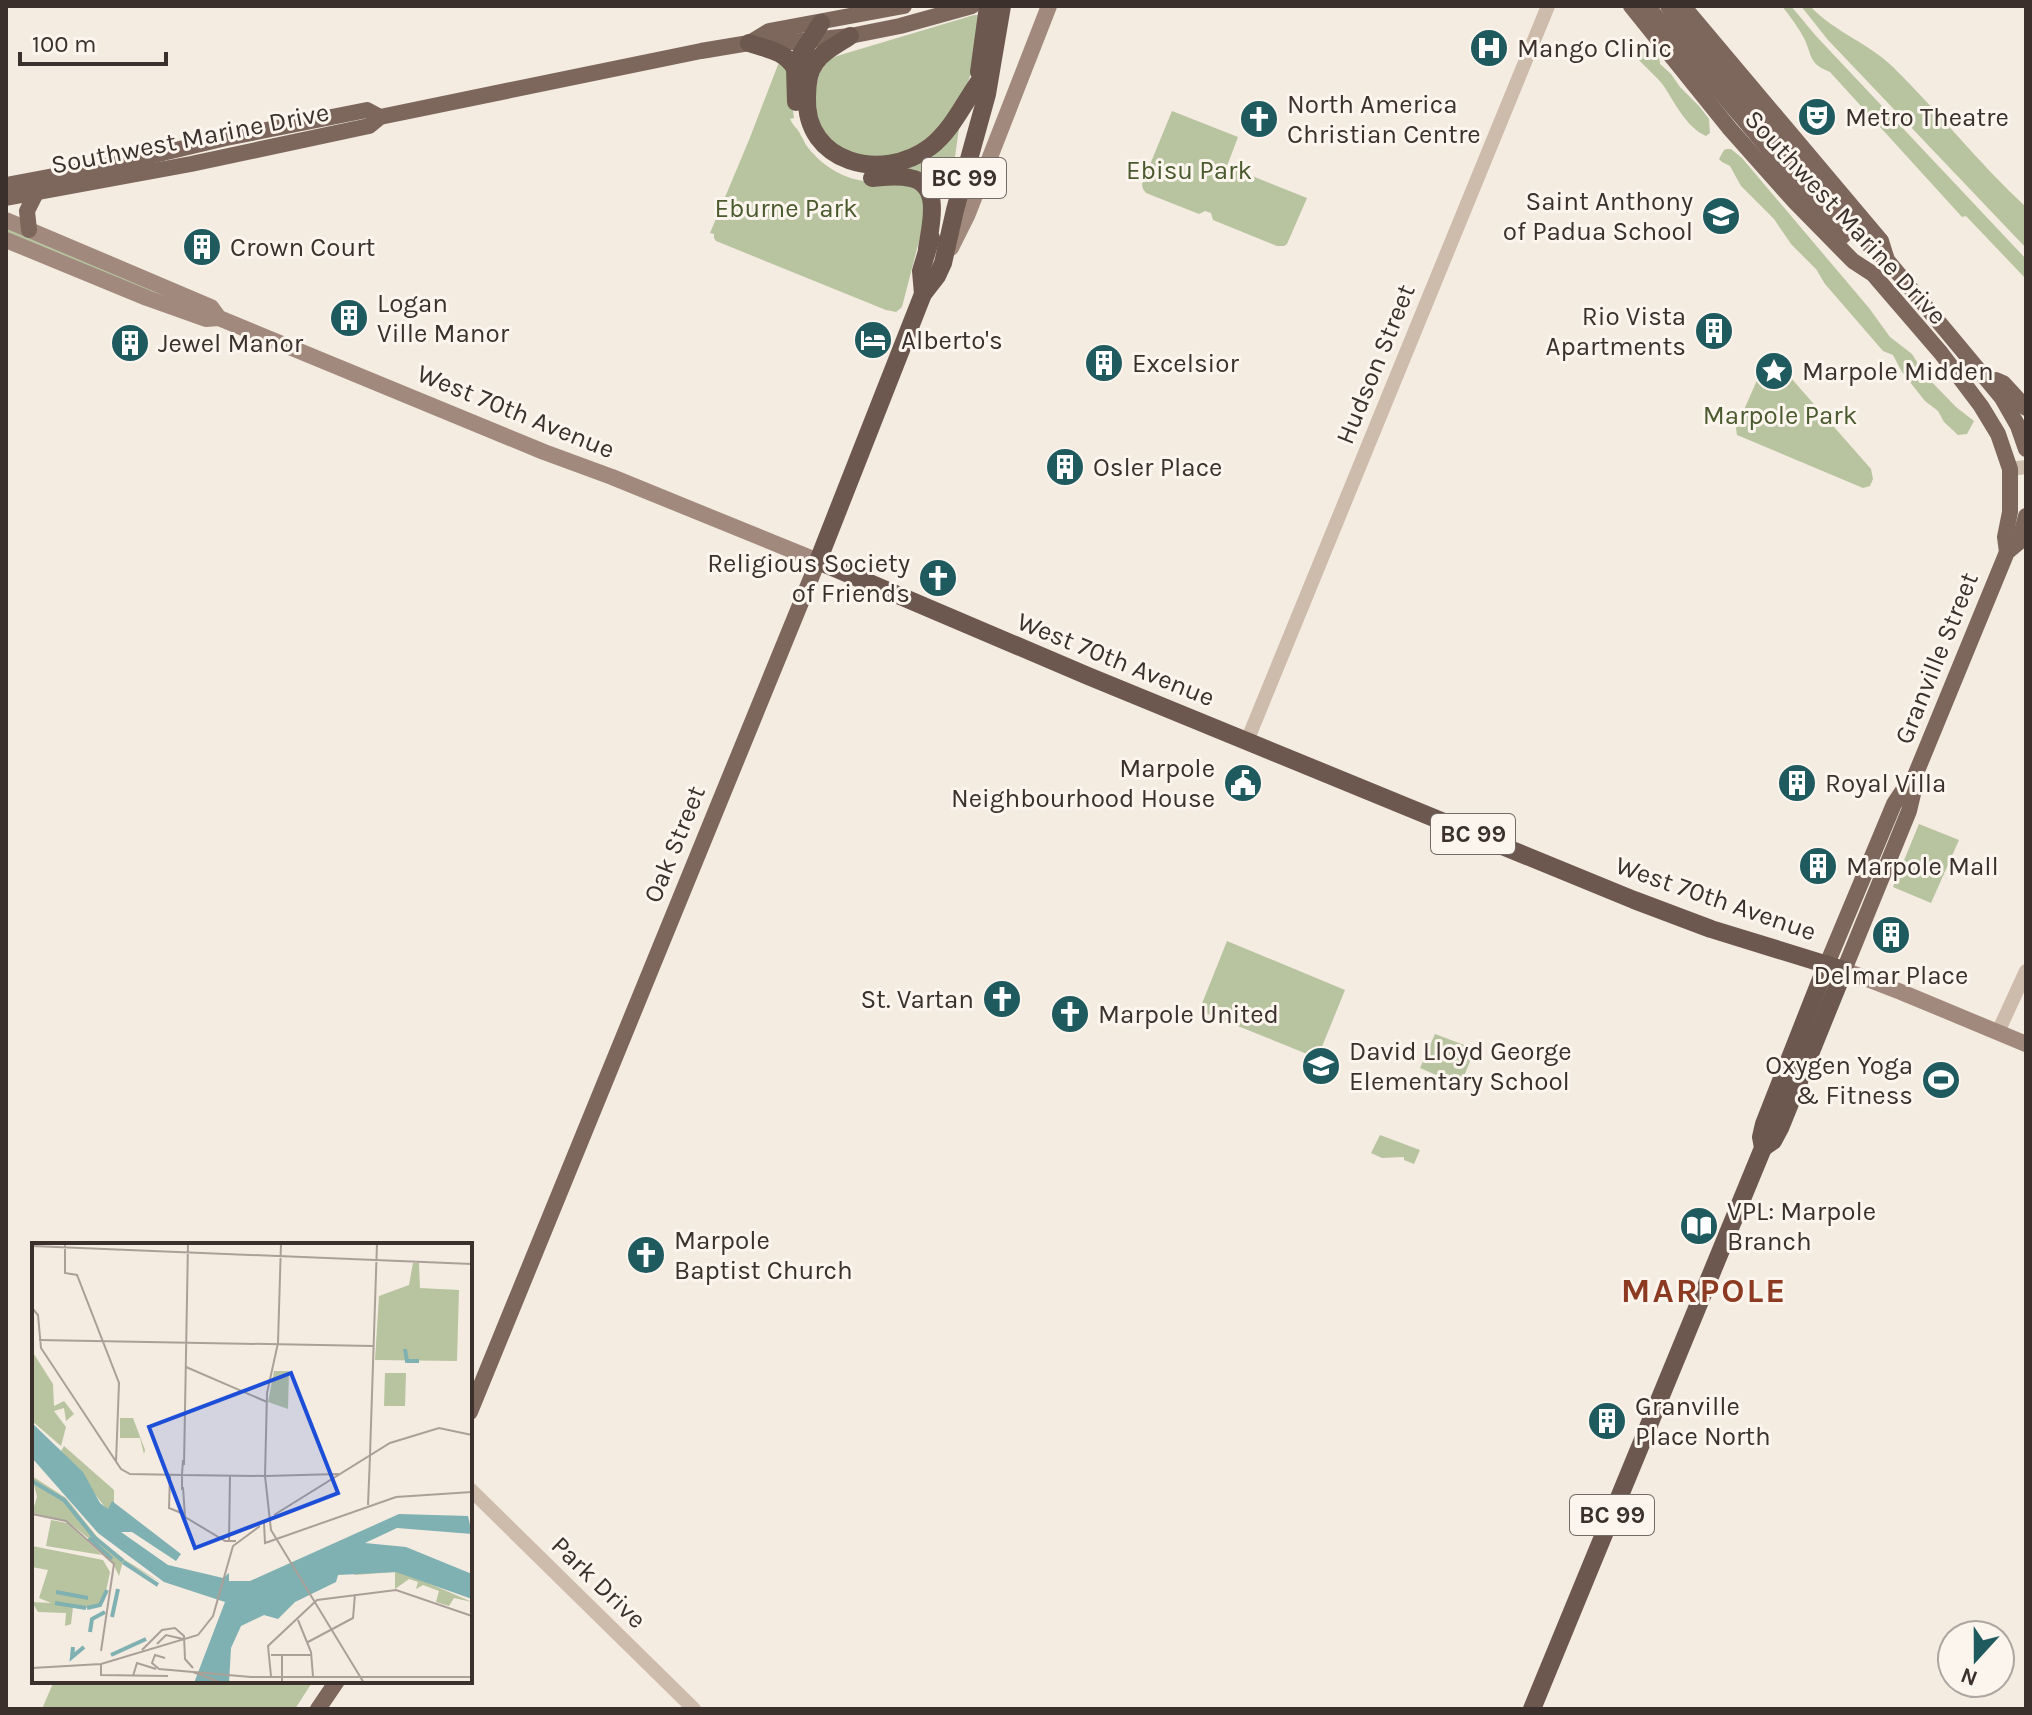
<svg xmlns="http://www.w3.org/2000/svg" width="2032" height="1715" font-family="Karla,sans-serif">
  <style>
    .green { fill: #b8c4a0 }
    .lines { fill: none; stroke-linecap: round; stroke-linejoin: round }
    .tertiary { stroke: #cdbbac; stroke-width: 14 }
    .secondary { stroke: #a18a7d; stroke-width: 16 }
    .primary { stroke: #7d675c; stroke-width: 16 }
    .trunk { stroke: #6c584f; stroke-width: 18 }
    .labels { text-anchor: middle; stroke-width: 6; stroke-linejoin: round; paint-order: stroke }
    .shield { fill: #fbf5ee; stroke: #756b66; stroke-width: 2 }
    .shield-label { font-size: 24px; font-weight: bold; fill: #3b302b }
    .poi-label { font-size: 26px; fill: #3b302b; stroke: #fbf5ee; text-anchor: start }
    .street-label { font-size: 26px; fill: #3b302b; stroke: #fbf5ee }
    .park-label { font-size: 26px; fill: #4a5a2e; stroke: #fbf5ee }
    .district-label { font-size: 34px; font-weight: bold; letter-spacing: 2px; fill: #8c3b22; stroke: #fbf5ee }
    .inset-river { fill: none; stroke: #7fb0b2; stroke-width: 4 }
    .inset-road { fill: none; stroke: #aaa098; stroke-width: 2 }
    .view { fill: #1d4ed8; fill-opacity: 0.15; stroke: #1d4ed8; stroke-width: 4 }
    .inset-edge { fill: none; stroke: #3b302b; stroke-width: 4 }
  </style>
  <rect width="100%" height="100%" fill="#f4ebe1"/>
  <g class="green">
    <path d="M1782 6H1791L1816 36 2026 259V279L1966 216 1962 217 1830 72C1808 63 1813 57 1804 38 1798 27 1790 16 1782 6Z"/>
    <path d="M1801 6H1810C1834 32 1869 43 1894 68 1940 113 1979 164 2026 207V248L1828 40Z"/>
    <polygon points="974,15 983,15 973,68 965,90 954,112 915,151 873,162 837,148 816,122 815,91 820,72 829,60 837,56"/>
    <path d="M1643 50 1652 52 1659 57 1660 64 1671 74 1680 87 1699 106 1709 119 1710 133 1706 136C1688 128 1677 107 1667 91 1661 80 1649 71 1640 61L1634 56 1635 52Z"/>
    <path d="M781 57 786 61 794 118 790 119C792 123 794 126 797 129 801 134 803 140 806 145 820 164 841 178 864 181 887 185 897 179 920 188L927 210 902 307 896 312 886 310 716 241 714 238V234L710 233 749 140Z"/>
    <polygon points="1172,111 1238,137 1227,166 1307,198 1287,244 1284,246 1277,246 1213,220 1211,213 1205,211 1199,214 1146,193 1143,189 1142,184"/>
    <polygon points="959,128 955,157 939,203 907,171 905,166"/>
    <polygon points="1727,149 1731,149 1742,158 1869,308 1890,337 1912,354 1925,375 1956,407 1974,421 1967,434 1958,435 1944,422 1938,411 1925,401 1902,372 1893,355 1883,351 1825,284 1816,269 1791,244 1774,219 1741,186 1730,166 1722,162 1719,159 1724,150"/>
    <polygon points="6,226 206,313 6,234"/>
    <polygon points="1769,353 1871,469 1873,479 1870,486 1863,488 1737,435 1736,428"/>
    <polygon points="1919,824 1959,840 1931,903 1893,887"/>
    <polygon points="1227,941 1345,990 1319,1054 1312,1056 1203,1012 1201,1006"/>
    <polygon points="1435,1034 1475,1049 1462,1081 1455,1083 1420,1068"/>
    <polygon points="1380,1135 1420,1150 1414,1164 1404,1160 1404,1157 1382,1158 1371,1153"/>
    <polygon points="54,1681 313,1681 295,1709 42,1709"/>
  </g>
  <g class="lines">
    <g class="tertiary">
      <polyline points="2010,469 2026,467"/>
      <polyline points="1247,741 1548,6"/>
      <polyline points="1998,1032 2026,971"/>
      <polyline points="470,1489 694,1709"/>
    </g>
    <g class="secondary">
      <polyline points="6,220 211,307 219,318"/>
      <polyline points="6,240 147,298 206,319 219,318 544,452 612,477 818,561"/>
      <polyline points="951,248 967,216 1049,6"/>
      <polyline points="1844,970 1901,992 2026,1044"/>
    </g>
    <g class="primary">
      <polyline points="1631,6 1730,129 1795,202 1853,261 1873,274 1941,353 1981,406 1998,434 2010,469 2010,512 2005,537 2007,552"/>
      <polyline points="1647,6 1843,236"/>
      <path d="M1668 6C1703 57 1746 103 1786 150 1816 185 1851 233 1887 260"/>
      <polyline points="1683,6 1881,241 1887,260 2002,398 2018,426 2026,449"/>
      <polyline points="751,42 769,31 904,6"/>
      <polyline points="6,185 112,165 226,138 367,110 380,117"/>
      <polyline points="6,198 191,164 369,126 380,117 701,51 749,43 773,44 850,36 900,26 972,6"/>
      <polyline points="29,230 27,211 36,193"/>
      <polyline points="1996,380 2003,383 2026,408"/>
      <polyline points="1827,964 1894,804 1904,789 1912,783 2007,552 2019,542 2026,516"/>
      <polyline points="1844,970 1909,811 1913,794 1912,783"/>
      <polyline points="470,1412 818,561"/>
      <polyline points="318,1709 337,1681"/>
    </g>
    <g class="trunk">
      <polyline points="1002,6 987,94 955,210 943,263 937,276 923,294 818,561 1088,676 1634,900 1711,929 1844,970 1780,1128 1773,1141 1763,1148"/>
      <path d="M850 36C839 44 824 50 816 62 808 72 807 85 807 97 804 163 882 183 930 147 951 131 963 105 978 83"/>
      <path d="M749 43C769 50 783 50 795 68"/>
      <polyline points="979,72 988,6"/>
      <polyline points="796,102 795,68 798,59 821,23"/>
      <path d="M872 178C884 177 898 175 910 178 943 184 930 227 927 249"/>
      <polyline points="923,294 921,271 931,238"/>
      <polyline points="1532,1709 1763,1148 1761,1137 1764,1124 1827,964"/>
    </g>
  </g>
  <defs>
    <symbol id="hospital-disc" viewBox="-11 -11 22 22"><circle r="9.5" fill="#1f5a5e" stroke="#fbf5ee"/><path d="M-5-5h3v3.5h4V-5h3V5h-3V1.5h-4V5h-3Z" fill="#fff"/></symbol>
    <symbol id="theatre-disc" viewBox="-11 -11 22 22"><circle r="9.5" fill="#1f5a5e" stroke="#fbf5ee"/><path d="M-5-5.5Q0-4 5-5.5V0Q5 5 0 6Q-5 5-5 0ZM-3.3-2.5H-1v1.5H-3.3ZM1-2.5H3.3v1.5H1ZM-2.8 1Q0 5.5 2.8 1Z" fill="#fff"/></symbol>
    <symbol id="church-disc" viewBox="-11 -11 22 22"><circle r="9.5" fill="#1f5a5e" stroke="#fbf5ee"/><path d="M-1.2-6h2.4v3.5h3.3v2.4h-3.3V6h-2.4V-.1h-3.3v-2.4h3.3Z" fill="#fff"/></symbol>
    <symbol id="school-disc" viewBox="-11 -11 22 22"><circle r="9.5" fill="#1f5a5e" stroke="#fbf5ee"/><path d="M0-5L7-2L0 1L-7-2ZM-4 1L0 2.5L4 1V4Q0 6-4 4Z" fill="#fff"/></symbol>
    <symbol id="building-disc" viewBox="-11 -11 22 22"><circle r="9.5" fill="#1f5a5e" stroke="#fbf5ee"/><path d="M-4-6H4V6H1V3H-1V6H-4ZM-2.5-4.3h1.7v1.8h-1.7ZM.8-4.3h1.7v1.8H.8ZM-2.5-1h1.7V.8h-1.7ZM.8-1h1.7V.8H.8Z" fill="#fff"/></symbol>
    <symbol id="hotel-disc" viewBox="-11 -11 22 22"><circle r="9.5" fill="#1f5a5e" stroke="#fbf5ee"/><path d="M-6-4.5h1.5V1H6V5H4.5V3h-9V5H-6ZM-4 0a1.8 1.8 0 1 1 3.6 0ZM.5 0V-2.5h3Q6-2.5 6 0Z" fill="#fff"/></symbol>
    <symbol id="sight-disc" viewBox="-11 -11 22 22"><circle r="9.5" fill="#1f5a5e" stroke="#fbf5ee"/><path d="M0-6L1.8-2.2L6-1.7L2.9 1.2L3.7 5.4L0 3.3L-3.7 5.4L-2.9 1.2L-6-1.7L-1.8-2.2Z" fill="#fff"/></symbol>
    <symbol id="civic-disc" viewBox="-11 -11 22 22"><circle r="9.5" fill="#1f5a5e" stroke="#fbf5ee"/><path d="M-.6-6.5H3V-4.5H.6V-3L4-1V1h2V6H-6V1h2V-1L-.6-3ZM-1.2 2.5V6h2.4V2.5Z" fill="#fff"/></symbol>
    <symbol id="stadium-disc" viewBox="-11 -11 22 22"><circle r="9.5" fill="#1f5a5e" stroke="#fbf5ee"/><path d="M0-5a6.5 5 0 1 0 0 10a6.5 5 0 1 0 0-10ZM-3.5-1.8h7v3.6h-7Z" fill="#fff"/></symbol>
    <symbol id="library-disc" viewBox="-11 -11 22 22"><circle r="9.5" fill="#1f5a5e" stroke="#fbf5ee"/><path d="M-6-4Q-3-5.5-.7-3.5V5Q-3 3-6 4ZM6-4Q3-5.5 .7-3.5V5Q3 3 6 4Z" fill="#fff"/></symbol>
  </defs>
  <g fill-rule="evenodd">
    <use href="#hospital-disc" x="1467" y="26" width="44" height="44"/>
    <use href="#theatre-disc" x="1795" y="95" width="44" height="44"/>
    <use href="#church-disc" x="1237" y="97" width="44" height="44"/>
    <use href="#school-disc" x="1699" y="194" width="44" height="44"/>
    <use href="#building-disc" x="180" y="225" width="44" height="44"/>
    <use href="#building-disc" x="327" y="296" width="44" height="44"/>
    <use href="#building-disc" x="1692" y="309" width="44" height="44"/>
    <use href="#hotel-disc" x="851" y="318" width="44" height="44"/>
    <use href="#building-disc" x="108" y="321" width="44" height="44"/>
    <use href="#building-disc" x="1082" y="341" width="44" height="44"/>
    <use href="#sight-disc" x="1752" y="349" width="44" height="44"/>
    <use href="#building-disc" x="1043" y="445" width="44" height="44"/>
    <use href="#church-disc" x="916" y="556" width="44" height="44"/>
    <use href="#civic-disc" x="1221" y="761" width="44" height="44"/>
    <use href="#building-disc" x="1775" y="761" width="44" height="44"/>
    <use href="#building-disc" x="1796" y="844" width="44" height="44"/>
    <use href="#building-disc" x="1869" y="913" width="44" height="44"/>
    <use href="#church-disc" x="980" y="977" width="44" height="44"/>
    <use href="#church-disc" x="1048" y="992" width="44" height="44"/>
    <use href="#school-disc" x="1299" y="1044" width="44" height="44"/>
    <use href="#stadium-disc" x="1919" y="1058" width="44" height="44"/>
    <use href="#library-disc" x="1677" y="1204" width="44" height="44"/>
    <use href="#church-disc" x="624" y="1233" width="44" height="44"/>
    <use href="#building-disc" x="1585" y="1399" width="44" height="44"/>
  </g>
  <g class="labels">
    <g class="shield">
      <rect x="922" y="158" width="84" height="40" rx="6"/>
      <rect x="1431" y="814" width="84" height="40" rx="6"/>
      <rect x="1570" y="1495" width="84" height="40" rx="6"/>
    </g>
    <g class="shield-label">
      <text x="964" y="186">BC 99</text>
      <text x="1473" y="842">BC 99</text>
      <text x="1612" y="1523">BC 99</text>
    </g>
    <g class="poi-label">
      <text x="1517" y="57">Mango Clinic</text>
      <text x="1287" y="113">North America<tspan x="1287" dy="30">Christian Centre</tspan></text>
      <text x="1845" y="126">Metro Theatre</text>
      <text x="1693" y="210" text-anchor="end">Saint Anthony<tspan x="1693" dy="30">of Padua School</tspan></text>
      <text x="230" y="256">Crown Court</text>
      <text x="377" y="312">Logan<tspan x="377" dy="30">Ville Manor</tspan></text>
      <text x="1686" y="325" text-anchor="end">Rio Vista<tspan x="1686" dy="30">Apartments</tspan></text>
      <text x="901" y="349">Alberto's</text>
      <text x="158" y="352">Jewel Manor</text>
      <text x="1132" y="372">Excelsior</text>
      <text x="1802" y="380">Marpole Midden</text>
      <text x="1093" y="476">Osler Place</text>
      <text x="910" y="572" text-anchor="end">Religious Society<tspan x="910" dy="30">of Friends</tspan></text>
      <text x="1215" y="777" text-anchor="end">Marpole<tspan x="1215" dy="30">Neighbourhood House</tspan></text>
      <text x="1825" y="792">Royal Villa</text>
      <text x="1846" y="875">Marpole Mall</text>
      <text x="1891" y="984" text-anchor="middle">Delmar Place</text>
      <text x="974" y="1008" text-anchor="end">St. Vartan</text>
      <text x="1098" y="1023">Marpole United</text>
      <text x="1349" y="1060">David Lloyd George<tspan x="1349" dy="30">Elementary School</tspan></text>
      <text x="1913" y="1074" text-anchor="end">Oxygen Yoga<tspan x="1913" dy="30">&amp; Fitness</tspan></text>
      <text x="1727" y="1220">VPL: Marpole<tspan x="1727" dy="30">Branch</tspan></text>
      <text x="674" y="1249">Marpole<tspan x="674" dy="30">Baptist Church</tspan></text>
      <text x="1635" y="1415">Granville<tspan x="1635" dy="30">Place North</tspan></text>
    </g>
    <g class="street-label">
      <text transform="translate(190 138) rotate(-11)" y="9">Southwest Marine Drive</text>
      <text transform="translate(1846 217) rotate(47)" y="9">Southwest Marine Drive</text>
      <text transform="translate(1375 364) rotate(-68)" y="9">Hudson Street</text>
      <text transform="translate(516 411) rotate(22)" y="9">West 70th Avenue</text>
      <text transform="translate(1936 658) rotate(-68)" y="9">Granville Street</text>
      <text transform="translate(1116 659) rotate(22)" y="9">West 70th Avenue</text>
      <text transform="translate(674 844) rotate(-68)" y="9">Oak Street</text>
      <text transform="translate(1716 898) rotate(19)" y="9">West 70th Avenue</text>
      <text transform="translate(599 1582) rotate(44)" y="9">Park Drive</text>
    </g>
    <g class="park-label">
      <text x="1189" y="179">Ebisu Park</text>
      <text x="786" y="217">Eburne Park</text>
      <text x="1780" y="424">Marpole Park</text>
    </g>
    <g class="district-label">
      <text x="1704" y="1302">MARPOLE</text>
    </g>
  </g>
  <g transform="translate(32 1243)">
    <rect width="440" height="440" fill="#f4ebe1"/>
    <path d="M381 20H387L388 45 427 47 425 118 343 117 347 53 377 42ZM0 108 21 141 22 163 32 158 42 171 34 178 32 165 22 168 34 184 29 203 0 178ZM242 128H257L256 166 236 159ZM353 130H374L373 163H352ZM88 175H101L113 207 112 211 108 195H88ZM32 203 82 247V264L99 275 80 273 29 208ZM0 233 34 255 66 295 93 317 130 340 91 318 87 333 77 312 35 278 0 270 5 254ZM19 277 35 280 70 312 14 303ZM0 303 71 317 78 329 72 358 63 365 41 364 39 381 33 383 34 370 6 369 0 359 19 360 7 355 16 327 0 324ZM324 327H366L440 359 422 355 417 363 404 359 407 348 391 342 384 346 386 339 377 336 363 346V329L322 332Z" fill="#b8c4a0"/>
    <path d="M0 180 51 229 68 260 76 266 80 258 149 311 144 318 100 289H89L136 322 191 335 197 330V338H218L367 271 436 273 440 291 365 285 333 300 374 304 440 331V356L364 329 306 332 304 339 263 359 246 376 232 372 209 383 199 405 197 440H162L193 359 132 339 66 290 0 215Z" fill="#7fb0b2"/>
    <path class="inset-river" d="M373 106 375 118H387M0 238 32 257 62 294 91 318M57 295 80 316M91 319 126 342M24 349 56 355M23 360 54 365M55 365 68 362 75 347M80 374 86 346M58 389 60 376 73 369M41 404 40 414 52 404M79 412 114 396"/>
    <path class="inset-road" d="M33 0V30L45 32 87 140 84 219M249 0 246 100 235 150 233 233 307 231M0 3 440 21M0 65 6 72 9 105 89 226 98 231 150 232V247M7 97 341 103M154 124 235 159M338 212 345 0M151 217 150 232 233 233 239 287 332 440M152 222 156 0M138 232 137 265 152 271M151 244 153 274 193 298H204M336 262 338 213M0 271 34 278 82 321 69 408M242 272 358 200 407 185 440 192M232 280 233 300 364 254 440 249M197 298 198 232M266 377 279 409 281 433M276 399 321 375 323 351M125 401 134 392 151 396M110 407 130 387 143 385 152 393 153 416 161 425M239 412H280M133 415 123 412 120 420 127 426 219 434H440M69 421V432L136 433M0 425 69 421 166 392 181 373 201 303 228 283M161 429 190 440M101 433 105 420 124 426M239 433 236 403 285 357 364 347 440 373M250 440V412"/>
    <path class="view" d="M259 130 306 250 163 305 117 184Z"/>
    <rect width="440" height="440" class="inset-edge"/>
  </g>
  <rect width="2032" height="1715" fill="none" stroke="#3b302b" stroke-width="16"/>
  <g transform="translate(1976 1659) rotate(201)"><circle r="38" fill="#fbf5ee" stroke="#aea6a0" stroke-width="2"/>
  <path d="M0-6L14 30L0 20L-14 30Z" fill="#1f5a5e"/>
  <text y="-12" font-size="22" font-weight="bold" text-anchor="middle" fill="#3b302b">N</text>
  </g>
  <path d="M20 52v12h146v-12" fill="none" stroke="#3b302b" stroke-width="4"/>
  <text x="32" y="52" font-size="24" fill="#3b302b" stroke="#fbf5ee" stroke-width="6" paint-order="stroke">100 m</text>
</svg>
